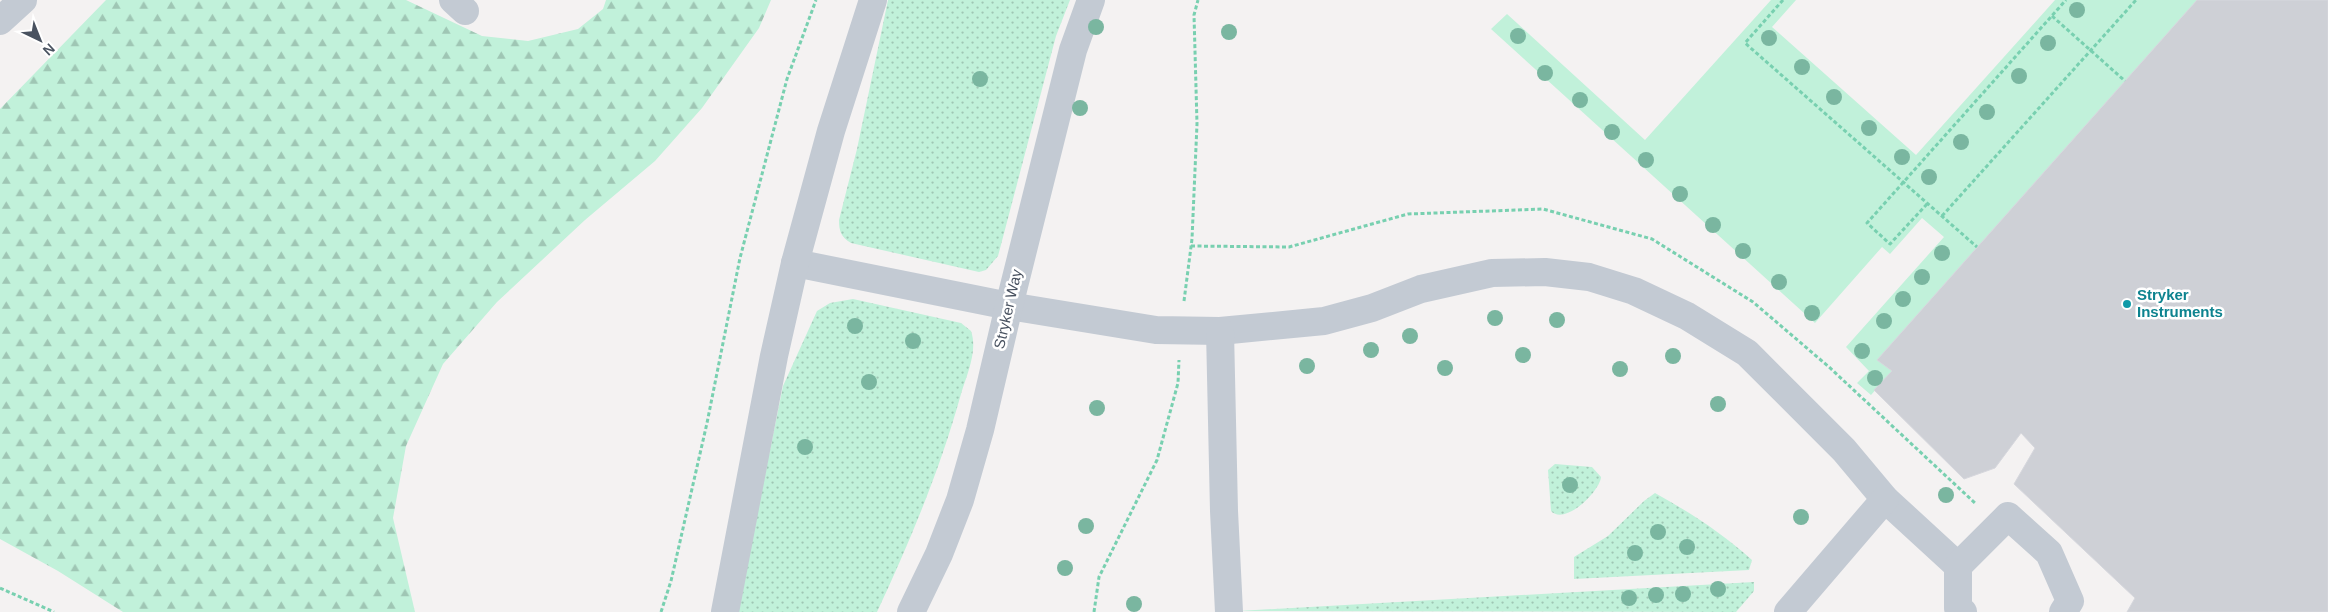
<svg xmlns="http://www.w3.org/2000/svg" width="2328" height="612" font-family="Helvetica,sans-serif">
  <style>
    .grass { fill: url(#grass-dots) }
    .forest { fill: url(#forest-firs) }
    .garden { fill: #c1f1da }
    .building { fill: #ced0d6; stroke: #d6d7dd }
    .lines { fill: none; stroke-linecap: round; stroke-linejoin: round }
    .path { stroke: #78d0b0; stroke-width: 3; stroke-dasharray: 4 2.5; stroke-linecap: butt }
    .minor { stroke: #c3cad3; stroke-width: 28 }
    .tree { fill: #7ab6a0 }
    .culture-dot { fill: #0f9aa8; stroke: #fff; stroke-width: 2 }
    .labels { text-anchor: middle; stroke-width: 5; stroke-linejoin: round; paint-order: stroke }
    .culture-label { font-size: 15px; font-weight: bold; fill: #0d838f; stroke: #fff; text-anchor: start }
    .street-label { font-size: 15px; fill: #495260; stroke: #fff }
  </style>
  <defs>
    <pattern id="grass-dots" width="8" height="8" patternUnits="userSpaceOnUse" patternTransform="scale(1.25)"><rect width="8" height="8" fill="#c1f1da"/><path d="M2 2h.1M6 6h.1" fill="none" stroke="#9fc6b4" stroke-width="1.8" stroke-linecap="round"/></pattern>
    <pattern id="forest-firs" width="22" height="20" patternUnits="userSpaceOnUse" patternTransform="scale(1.25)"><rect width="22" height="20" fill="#c1f1da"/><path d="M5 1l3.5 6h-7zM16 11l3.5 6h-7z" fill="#9fc6b4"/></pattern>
  </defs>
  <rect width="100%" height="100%" fill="#f4f2f2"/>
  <g class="grass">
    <path d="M888 0H1070L1056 36 998 256 986 270 979 272 851 243C841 237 839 231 839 220L857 149Z"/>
    <path d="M853 299 961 323 971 331C978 351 967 374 961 394 940 470 910 541 877 612H737L783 386 817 311 830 303Z"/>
    <path d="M1555 464 1592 467 1601 477C1600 491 1565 526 1551 511L1548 470Z"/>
    <path d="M1655 493C1691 513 1722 533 1752 560L1749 570 1574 579V557L1608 536 1644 501Z"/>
    <polygon points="1754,582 1754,591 1736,612 1238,611"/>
  </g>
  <polygon class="forest" points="106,0 406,0 482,36 528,41 578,29 603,9 606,0 771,0 759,28 702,108 655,161 585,220 497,302 443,364 406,446 393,518 415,612 123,612 58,571 0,539 0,109"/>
  <polygon class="garden" points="1771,0 1796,0 1772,27 1916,155 2055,0 2197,0 1877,360 1892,371 1871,395 1857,383 1869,371 1846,347 1944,237 1922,218 1890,254 1882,247 1815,323 1491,29 1507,14 1645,140"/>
  <polygon class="building" points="2197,0 2328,0 2328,612 2127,612 2135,598 2014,484 2035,448 2021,433 1995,468 1964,479 1874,390 1892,371 1877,360"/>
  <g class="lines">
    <g class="path">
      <polyline points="1783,0 1745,43 1977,247"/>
      <polyline points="2052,16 2125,81"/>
      <polyline points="1927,204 1890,244 1867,223 2066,0"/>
      <polyline points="1942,216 2136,0"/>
      <polyline points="1191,246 1289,247 1408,214 1543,209 1652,239 1753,302 1829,367 1976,504"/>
      <polyline points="1184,301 1192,239 1197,124 1194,15 1198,0"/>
      <polyline points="0,588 54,612"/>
      <polyline points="661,612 671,581 707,423 740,258 787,79 816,0"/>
      <polyline points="1094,612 1099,577 1157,460 1178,383 1179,360"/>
    </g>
    <g class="minor">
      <polyline points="453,0 465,11"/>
      <polyline points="0,21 23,0"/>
      <polyline points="795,263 1009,306 1156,330 1220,331 1324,321 1372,308 1421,289 1492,273 1545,272 1589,277 1634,291 1687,316 1747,353 1844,450 1885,499 1958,566"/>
      <polyline points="1220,331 1224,511 1229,612"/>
      <polyline points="725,612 774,356 795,263 831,131 873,0"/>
      <polyline points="911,612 939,554 960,500 980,430 1009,306 1073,50 1091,0"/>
      <polyline points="1788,612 1885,499"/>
      <polyline points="1963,612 1958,608 1958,566 2008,516 2049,553 2070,601 2063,612"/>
    </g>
  </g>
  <g class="tree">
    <circle cx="2077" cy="10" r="8"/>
    <circle cx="1096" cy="27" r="8"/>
    <circle cx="1229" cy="32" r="8"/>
    <circle cx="1518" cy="36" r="8"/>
    <circle cx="1769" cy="38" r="8"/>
    <circle cx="2048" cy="43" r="8"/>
    <circle cx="1802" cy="67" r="8"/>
    <circle cx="1545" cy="73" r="8"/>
    <circle cx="2019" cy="76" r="8"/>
    <circle cx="980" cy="79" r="8"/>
    <circle cx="1834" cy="97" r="8"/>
    <circle cx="1580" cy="100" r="8"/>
    <circle cx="1080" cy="108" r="8"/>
    <circle cx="1987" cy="112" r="8"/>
    <circle cx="1869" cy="128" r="8"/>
    <circle cx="1612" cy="132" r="8"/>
    <circle cx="1961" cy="142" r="8"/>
    <circle cx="1902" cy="157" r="8"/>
    <circle cx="1646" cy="160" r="8"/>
    <circle cx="1929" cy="177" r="8"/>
    <circle cx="1680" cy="194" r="8"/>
    <circle cx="1713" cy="225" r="8"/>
    <circle cx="1743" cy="251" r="8"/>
    <circle cx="1942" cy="253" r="8"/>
    <circle cx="1922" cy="277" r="8"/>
    <circle cx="1779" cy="282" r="8"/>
    <circle cx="1903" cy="299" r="8"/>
    <circle cx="1812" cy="313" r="8"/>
    <circle cx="1495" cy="318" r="8"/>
    <circle cx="1557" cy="320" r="8"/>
    <circle cx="1884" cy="321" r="8"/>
    <circle cx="855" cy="326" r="8"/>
    <circle cx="1410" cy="336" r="8"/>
    <circle cx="913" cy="341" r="8"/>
    <circle cx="1371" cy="350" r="8"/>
    <circle cx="1862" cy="351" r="8"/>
    <circle cx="1523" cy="355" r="8"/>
    <circle cx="1673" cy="356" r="8"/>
    <circle cx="1307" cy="366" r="8"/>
    <circle cx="1445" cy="368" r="8"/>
    <circle cx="1620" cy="369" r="8"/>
    <circle cx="1875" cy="378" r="8"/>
    <circle cx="869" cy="382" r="8"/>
    <circle cx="1718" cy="404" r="8"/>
    <circle cx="1097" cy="408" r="8"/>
    <circle cx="805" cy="447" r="8"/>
    <circle cx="1570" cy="485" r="8"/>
    <circle cx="1946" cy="495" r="8"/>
    <circle cx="1801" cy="517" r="8"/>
    <circle cx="1086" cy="526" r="8"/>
    <circle cx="1658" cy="532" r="8"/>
    <circle cx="1687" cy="547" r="8"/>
    <circle cx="1635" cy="553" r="8"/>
    <circle cx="1065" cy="568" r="8"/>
    <circle cx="1718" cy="589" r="8"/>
    <circle cx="1683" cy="594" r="8"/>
    <circle cx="1656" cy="595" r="8"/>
    <circle cx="1629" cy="598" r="8"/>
    <circle cx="1134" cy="604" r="8"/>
  </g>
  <circle class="culture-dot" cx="2127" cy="304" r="5"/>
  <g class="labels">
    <g class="culture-label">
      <text x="2137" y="300">Stryker<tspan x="2137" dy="17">Instruments</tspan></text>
    </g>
    <g class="street-label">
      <text transform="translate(1008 309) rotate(-77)" y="5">Stryker Way</text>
    </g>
  </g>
  <g transform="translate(40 40) rotate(137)" stroke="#ffffff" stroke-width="4" paint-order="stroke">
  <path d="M0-4L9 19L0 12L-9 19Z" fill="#495260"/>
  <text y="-8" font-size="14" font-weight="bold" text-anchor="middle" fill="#495260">N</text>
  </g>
</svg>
